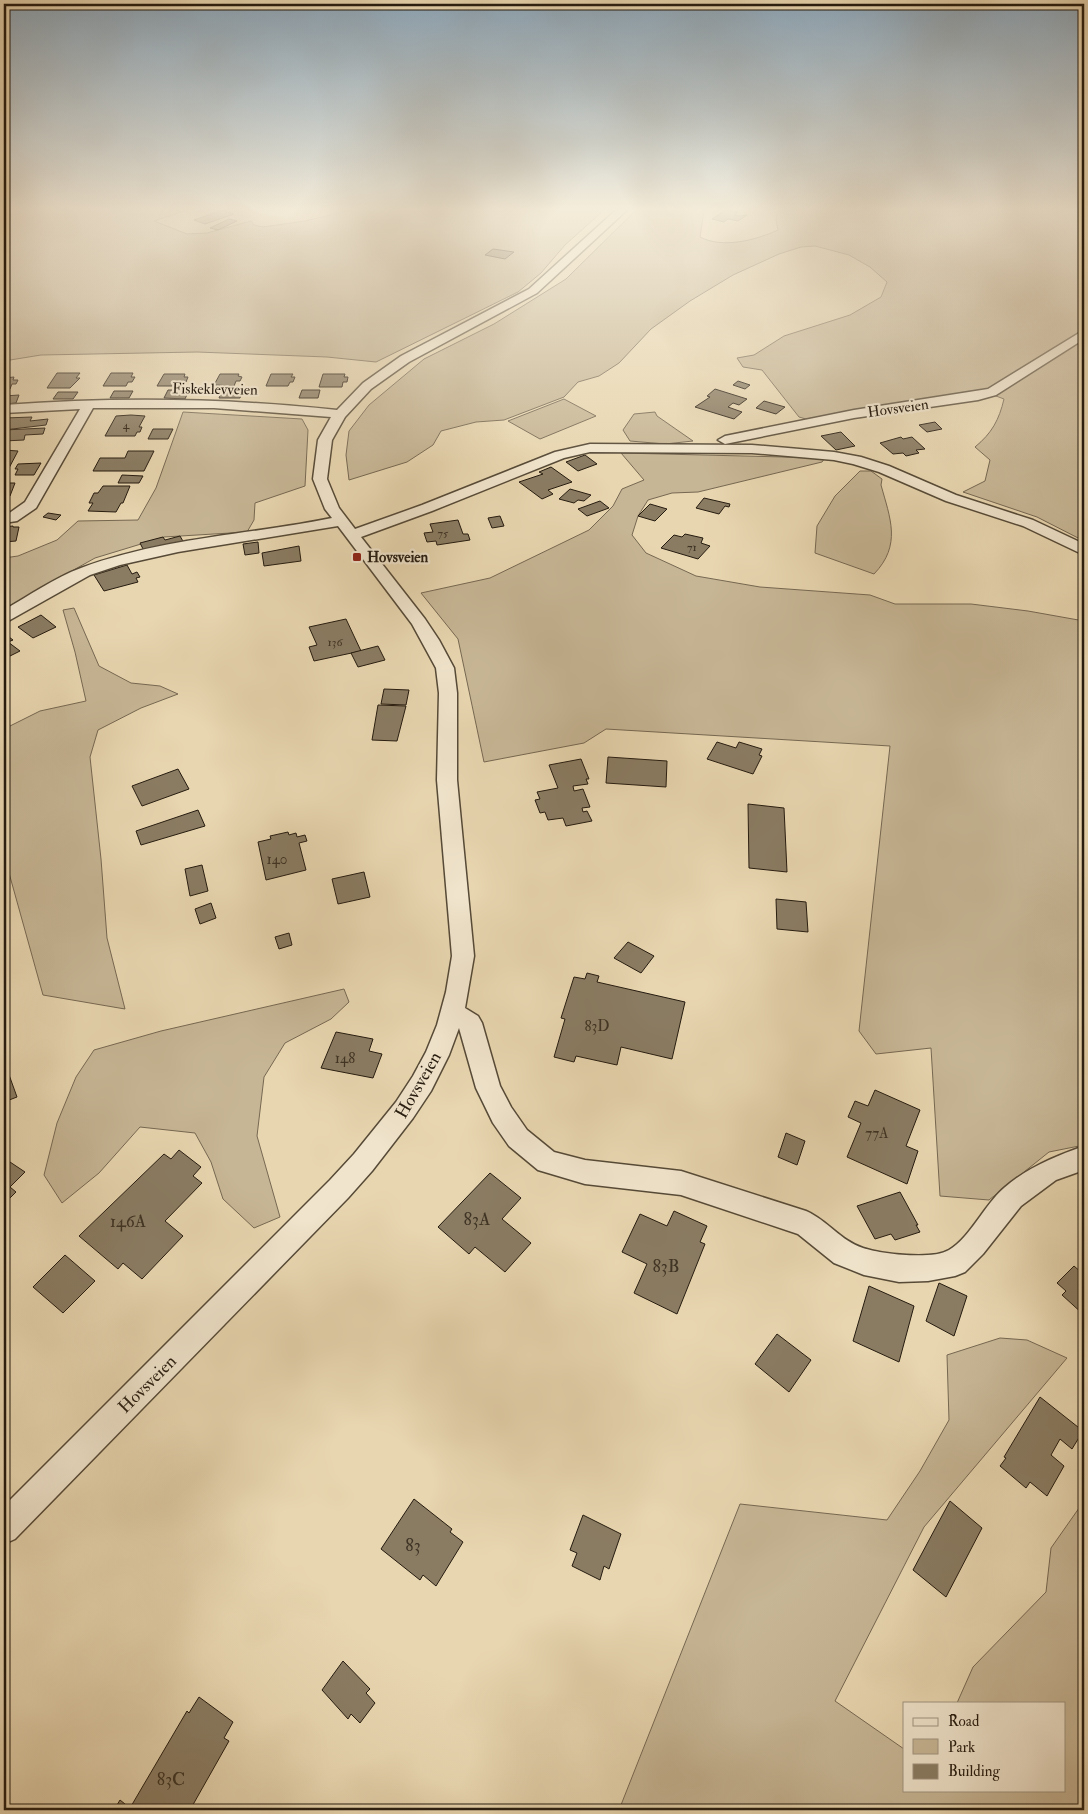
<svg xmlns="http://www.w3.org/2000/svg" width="1088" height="1814" font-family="'IM FELL Double Pica',serif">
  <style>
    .green { fill: #c7b695; stroke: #766852 }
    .building { fill: #8a7c63; stroke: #251b0f }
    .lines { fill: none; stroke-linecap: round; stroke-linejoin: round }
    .street-casing { stroke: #564a37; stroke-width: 3 }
    .street { fill: #f0e4cc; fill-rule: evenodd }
    .poi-dot { fill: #8f2418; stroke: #f0e4cc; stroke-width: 2 }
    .labels { text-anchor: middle; stroke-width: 4.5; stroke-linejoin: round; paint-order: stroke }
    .far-number-label { font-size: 12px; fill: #3e3324 }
    .far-street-label { font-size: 15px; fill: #251b0f; stroke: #f0e4cc }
    .far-poi-label { font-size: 15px; font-weight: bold; fill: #251b0f; stroke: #f0e4cc; text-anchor: start }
    .number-label { font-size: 15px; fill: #3e3324 }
    .street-label { font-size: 18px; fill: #251b0f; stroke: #f0e4cc }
    .near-number-label { font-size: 18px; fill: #3e3324 }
  </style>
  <rect width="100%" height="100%" fill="#e8d6b0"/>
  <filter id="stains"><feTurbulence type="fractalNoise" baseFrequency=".004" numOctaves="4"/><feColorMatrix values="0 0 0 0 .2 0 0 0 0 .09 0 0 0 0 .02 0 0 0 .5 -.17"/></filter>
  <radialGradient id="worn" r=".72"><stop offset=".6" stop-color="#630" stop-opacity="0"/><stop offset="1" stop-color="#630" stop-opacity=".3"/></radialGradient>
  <g class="green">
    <polygon points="4,210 187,210 154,221 187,234 207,233 251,221 254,225 263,227 305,221 351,210 604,210 565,245 541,273 518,292 376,362 327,357 197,352 41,355 4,361"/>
    <path d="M636 210H708L704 211 700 237C723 249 756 240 778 230L776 220 778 210H1084V541L1037 517 963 492 985 481 990 460 975 447C992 433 999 420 1004 399L980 390 960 395 806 419 799 417 762 370 743 367 737 358 754 355 784 336 850 315 881 297 887 282 870 267 849 255 815 246 801 247 779 254 733 275 690 301 651 329 619 363 599 376 578 382 564 397 504 420 476 422 441 431 433 445 407 462 349 480 346 455 349 431 369 405 424 359 494 324 566 279Z"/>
    <polygon points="564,399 596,416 540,439 508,421"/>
    <polygon points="183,412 302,419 308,430 305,486 255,503 254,520 247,532 164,537 95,558 4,609 4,558 18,556 57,540 78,521 138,520 156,488"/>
    <polygon points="655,412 657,416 693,441 665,444 630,441 623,430 634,414"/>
    <polygon points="621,453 825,458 822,462 698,492 672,493 648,500 638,516 632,535 646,553 696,576 760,587 870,595 895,604 971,604 1028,611 1084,621 1084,1145 1049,1152 989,1200 940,1196 931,1048 876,1054 859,1031 890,746 606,729 584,743 484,762 458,639 421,593 490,578 589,530 613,506 622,489 644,480"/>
    <path d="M860 471H871L882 479 881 485C890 518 902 545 874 574L815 553 817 526 835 496Z"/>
    <polygon points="74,608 99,666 131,683 160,686 178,694 141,708 98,730 90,757 101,859 107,938 125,1009 43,995 4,855 4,729 40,711 86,701 75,652 63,610"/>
    <polygon points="344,989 349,1002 331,1019 285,1043 264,1077 257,1136 280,1217 254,1228 223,1199 211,1162 195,1133 140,1127 99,1173 62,1203 44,1175 57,1123 76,1077 94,1050 161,1031"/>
    <polygon points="1000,1338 1027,1340 1067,1358 924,1527 835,1701 904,1749 904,1790 1064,1790 1064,1703 957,1703 973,1667 1046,1592 1051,1548 1084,1501 1084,1810 619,1810 740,1504 887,1520 920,1471 949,1420 947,1355"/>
  </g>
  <g class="building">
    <polygon points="223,210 234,214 205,224 194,220"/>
    <polygon points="726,210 738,212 734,215 740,216 747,215 738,221 728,219 724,222 712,219"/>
    <polygon points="229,219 237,221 218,230 210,228"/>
    <polygon points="493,249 514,252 505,259 485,255"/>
    <polygon points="57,373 80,373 76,378 80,378 70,388 47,388"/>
    <polygon points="111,373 133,373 131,377 135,377 132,382 128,382 126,386 103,386"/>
    <polygon points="164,374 185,374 184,377 188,377 186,382 181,382 179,386 157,386"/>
    <polygon points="220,374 239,374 238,376 242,377 240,381 236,381 234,386 214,385"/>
    <polygon points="271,374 293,374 291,377 295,377 293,382 290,382 288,386 266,386"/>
    <polygon points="323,374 345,374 344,377 348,377 347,382 343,382 342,387 319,387"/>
    <polygon points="14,377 13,380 18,380 16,384 12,384 10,389 4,389 4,378"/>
    <polygon points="738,381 750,385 745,389 733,385"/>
    <polygon points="715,389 747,399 739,405 733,403 728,407 742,412 734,419 695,407 710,397 707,396"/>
    <polygon points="168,390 189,390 185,399 164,398"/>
    <polygon points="302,390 320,390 318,398 299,398"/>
    <polygon points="114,391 133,391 129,398 110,398"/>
    <polygon points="58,392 78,392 73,399 53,399"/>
    <polygon points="242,392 240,398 219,398 221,393"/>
    <polygon points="19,395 16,403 4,404 4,396"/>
    <polygon points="764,401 785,407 776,414 756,408"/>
    <polygon points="131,415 145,416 139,427 142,427 140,432 137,432 135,436 105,436 116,416"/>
    <polygon points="32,417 30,421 48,419 46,425 4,430 4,418"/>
    <polygon points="935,422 942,429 927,432 919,425"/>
    <polygon points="45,428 43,434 25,435 24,440 4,441 4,430"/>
    <polygon points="153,429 173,429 168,439 148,439"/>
    <polygon points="841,432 855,446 836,450 821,436"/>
    <polygon points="901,437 903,439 912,437 925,449 916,450 919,453 906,456 903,453 893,454 880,443"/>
    <polygon points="4,450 18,451 9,468 4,474"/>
    <polygon points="128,451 154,451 144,471 93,471 100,458 125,458"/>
    <polygon points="585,455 597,464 578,471 566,462"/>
    <polygon points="41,463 34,475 15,475 18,469 15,469 18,464"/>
    <polygon points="551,467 572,482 548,490 553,494 542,499 519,482 543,474 539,472"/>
    <polygon points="122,475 143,476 139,483 118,483"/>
    <polygon points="4,483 15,483 10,496 4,497"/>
    <polygon points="103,486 130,486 123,503 121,503 116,512 88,511 93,503 89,503 94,493 98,493"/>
    <polygon points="570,489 591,495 584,501 578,500 574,503 559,499"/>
    <polygon points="704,498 730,504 729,507 725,506 719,514 696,508"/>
    <polygon points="600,501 609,508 587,516 578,509"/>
    <polygon points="650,504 667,509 655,521 638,516"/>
    <polygon points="48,513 61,515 56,520 43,517"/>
    <polygon points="500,516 504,526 492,528 488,518"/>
    <polygon points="458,520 463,534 468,534 470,540 437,545 436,541 427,542 424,533 433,532 430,524"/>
    <polygon points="13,526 13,527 19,527 16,541 4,542 4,527"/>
    <polygon points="685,534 703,538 701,543 710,546 698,559 661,548 674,535 682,537"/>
    <polygon points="180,536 184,543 145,553 140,543 163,537 165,540"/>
    <polygon points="258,542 259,553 245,555 243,544"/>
    <polygon points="299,546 301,561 264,566 262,553"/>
    <polygon points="127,565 132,574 137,572 140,577 136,578 138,582 104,591 94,575"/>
    <polygon points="41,615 56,627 33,638 18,627"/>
    <polygon points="346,619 361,651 314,661 309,647 317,645 309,627"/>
    <polygon points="5,634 13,640 8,642 20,651 4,659 4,635"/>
    <polygon points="378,646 385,660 358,667 351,653"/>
    <polygon points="384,689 409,690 406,705 381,704"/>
    <polygon points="378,705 406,706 397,741 372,740"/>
    <polygon points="717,742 736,748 739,742 762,749 759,755 762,756 753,774 707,759"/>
    <polygon points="608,757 667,761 666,787 606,783"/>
    <polygon points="581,759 589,779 586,779 588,784 573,786 574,791 583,789 590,807 582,808 583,812 587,811 592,821 566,826 563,818 548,820 545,812 540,813 535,800 540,799 537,792 558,788 549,765"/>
    <polygon points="178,769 189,789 142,806 132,786"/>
    <polygon points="748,804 784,808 787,872 749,868"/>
    <polygon points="198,810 205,826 141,845 136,831"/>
    <polygon points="288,832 289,835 296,833 297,837 305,835 307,841 299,843 306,870 266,880 258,842 271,839 270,836"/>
    <polygon points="202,865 208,891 190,896 185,869"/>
    <polygon points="364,872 370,897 338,904 332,879"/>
    <polygon points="776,899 806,902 808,932 777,929"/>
    <polygon points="211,903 216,918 200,924 195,909"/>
    <polygon points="289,933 292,945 279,949 275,937"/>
    <polygon points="628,942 654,956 641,973 614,958"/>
    <polygon points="587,973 599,976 597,982 685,1002 672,1059 621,1047 617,1065 576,1056 574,1062 554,1057 565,1019 561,1018 574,977 585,979"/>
    <polygon points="336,1032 373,1039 369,1051 382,1054 373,1078 321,1068"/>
    <polygon points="8,1072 17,1097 4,1102 4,1074"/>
    <polygon points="875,1090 920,1110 906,1146 918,1151 907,1184 847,1157 861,1123 848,1117 855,1101 868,1106"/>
    <polygon points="786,1133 805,1141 797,1165 778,1157"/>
    <polygon points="179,1150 201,1167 193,1176 202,1183 165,1221 183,1236 142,1279 123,1263 118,1269 79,1236 164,1154 171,1159"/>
    <polygon points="4,1158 25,1172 10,1187 16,1192 4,1204"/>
    <polygon points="490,1173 521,1198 502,1219 531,1243 505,1272 475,1247 469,1254 438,1227"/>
    <polygon points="900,1192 918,1225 916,1225 920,1232 895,1240 891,1234 875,1239 857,1206"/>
    <polygon points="674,1211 707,1226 700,1242 705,1244 677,1314 634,1293 647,1264 622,1252 640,1214 667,1226"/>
    <polygon points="65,1255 95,1281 63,1313 33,1287"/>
    <polygon points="1074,1266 1082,1273 1084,1271 1084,1315 1062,1295 1066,1291 1057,1283"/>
    <polygon points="939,1283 967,1296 954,1336 926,1321"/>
    <polygon points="869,1286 914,1306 899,1362 853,1341"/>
    <polygon points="777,1334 811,1360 789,1392 755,1364"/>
    <polygon points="1040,1397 1083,1431 1072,1449 1060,1439 1051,1455 1064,1466 1047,1496 1030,1482 1026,1488 1000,1466 1006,1458 1004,1457"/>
    <polygon points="414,1499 452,1529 450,1532 463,1542 436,1586 423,1575 420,1580 381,1549"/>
    <polygon points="950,1501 982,1528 946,1597 913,1570"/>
    <polygon points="583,1515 621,1534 609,1569 604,1566 600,1580 572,1566 577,1553 570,1550"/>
    <polygon points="343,1661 370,1689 366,1693 375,1703 360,1723 351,1714 348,1719 322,1690"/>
    <polygon points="199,1697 233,1722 224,1738 229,1741 190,1810 114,1810 120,1800 130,1808 187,1711 189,1713"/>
  </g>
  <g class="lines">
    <defs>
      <g id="street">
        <path d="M616 210H627L537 293 409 362 371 389 345 417 332 440 327 479 339 508 355 529 422 505 555 452 590 444 752 445 834 452 861 457 889 466 956 495 1033 520 1084 544V555L1023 526 946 501 879 472 853 464 834 460 752 453 590 452 564 458 432 511 361 537 425 619 439 640 454 668 457 693V780L474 956 465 1008 478 1016 482 1023 500 1086 511 1107 527 1130 554 1152 585 1160 681 1171 806 1211C827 1220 841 1241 863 1248 881 1254 932 1260 949 1250 970 1238 985 1204 1004 1188 1028 1167 1054 1157 1084 1146V1170L1056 1180 1021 1206 983 1254 965 1272 955 1276 928 1281 899 1282 864 1275 834 1263 798 1234 681 1195 585 1184 538 1170 509 1146 493 1123 476 1088 459 1028 449 1055 431 1091 413 1118 372 1171 348 1198 15 1539 4 1544V1506L330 1180 354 1154 396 1102 413 1076 426 1052 437 1025 446 992 452 956 437 780 439 693 436 668 412 624 338 526 178 552 120 565 90 575 10 620 4 622V610C27 597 56 577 81 568 161 538 248 535 332 518L325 509 313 479 318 440 331 417 214 408H93L36 508 17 521 4 523V515L8 514 25 502 80 409 4 413V405C115 397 226 398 337 410L363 383 401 356 529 289Z"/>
        <polygon points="1084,330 1084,339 996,395 978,400 854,418 725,444 718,440 725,436 854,410 988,389"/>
      </g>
    </defs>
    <use href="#street" class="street-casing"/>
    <use href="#street" class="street"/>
  </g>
  <linearGradient id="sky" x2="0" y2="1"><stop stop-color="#8da8bc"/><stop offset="0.45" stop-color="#f5eddb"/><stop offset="1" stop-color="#f5eddb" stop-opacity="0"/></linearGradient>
  <rect width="1088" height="464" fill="url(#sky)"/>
  <rect class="poi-dot" x="352" y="552" width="10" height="10" rx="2.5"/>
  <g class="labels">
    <g class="far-number-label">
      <text x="126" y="429">4</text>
      <text x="443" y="537">75</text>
      <text x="692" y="551">71</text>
      <text x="335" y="646">136</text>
    </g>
    <g class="far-street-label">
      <text transform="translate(215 389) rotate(1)" y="5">Fiskeklevveien</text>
      <text transform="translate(898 408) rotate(-8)" y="5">Hovsveien</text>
    </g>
    <g class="far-poi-label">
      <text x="367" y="562">Hovsveien</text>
    </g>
    <g class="number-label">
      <text x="277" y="864">140</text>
      <text x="597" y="1031">83D</text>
      <text x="345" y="1063">148</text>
      <text x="877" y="1138">77A</text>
    </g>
    <g class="street-label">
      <text transform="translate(418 1085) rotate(-60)" y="6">Hovsveien</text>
      <text transform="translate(147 1384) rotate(-45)" y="6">Hovsveien</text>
    </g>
    <g class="near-number-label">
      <text x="477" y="1225">83A</text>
      <text x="128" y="1227">146A</text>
      <text x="666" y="1272">83B</text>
      <text x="413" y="1551">83</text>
      <text x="171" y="1785">83C</text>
    </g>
  </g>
  <rect width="1088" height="1814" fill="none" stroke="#e8d6b0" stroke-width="20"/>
  <rect x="5" y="5" width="1078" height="1804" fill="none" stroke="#251b0f" stroke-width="2.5"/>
  <rect x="10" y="10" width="1068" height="1794" fill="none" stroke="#251b0f"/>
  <rect x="903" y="1702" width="162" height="90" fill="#f0e4cc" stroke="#9f9480"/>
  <rect x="913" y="1718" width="25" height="8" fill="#f0e4cc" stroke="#9f9480"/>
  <text x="948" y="1726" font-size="15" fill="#251b0f">Road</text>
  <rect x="913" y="1739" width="25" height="15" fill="#c7b695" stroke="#9f9480"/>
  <text x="948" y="1752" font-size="15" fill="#251b0f">Park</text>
  <rect x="913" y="1764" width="25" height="15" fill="#8a7c63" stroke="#9f9480"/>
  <text x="948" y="1776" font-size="15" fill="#251b0f">Building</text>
  <rect width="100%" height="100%" filter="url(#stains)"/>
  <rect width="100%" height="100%" fill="url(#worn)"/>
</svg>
